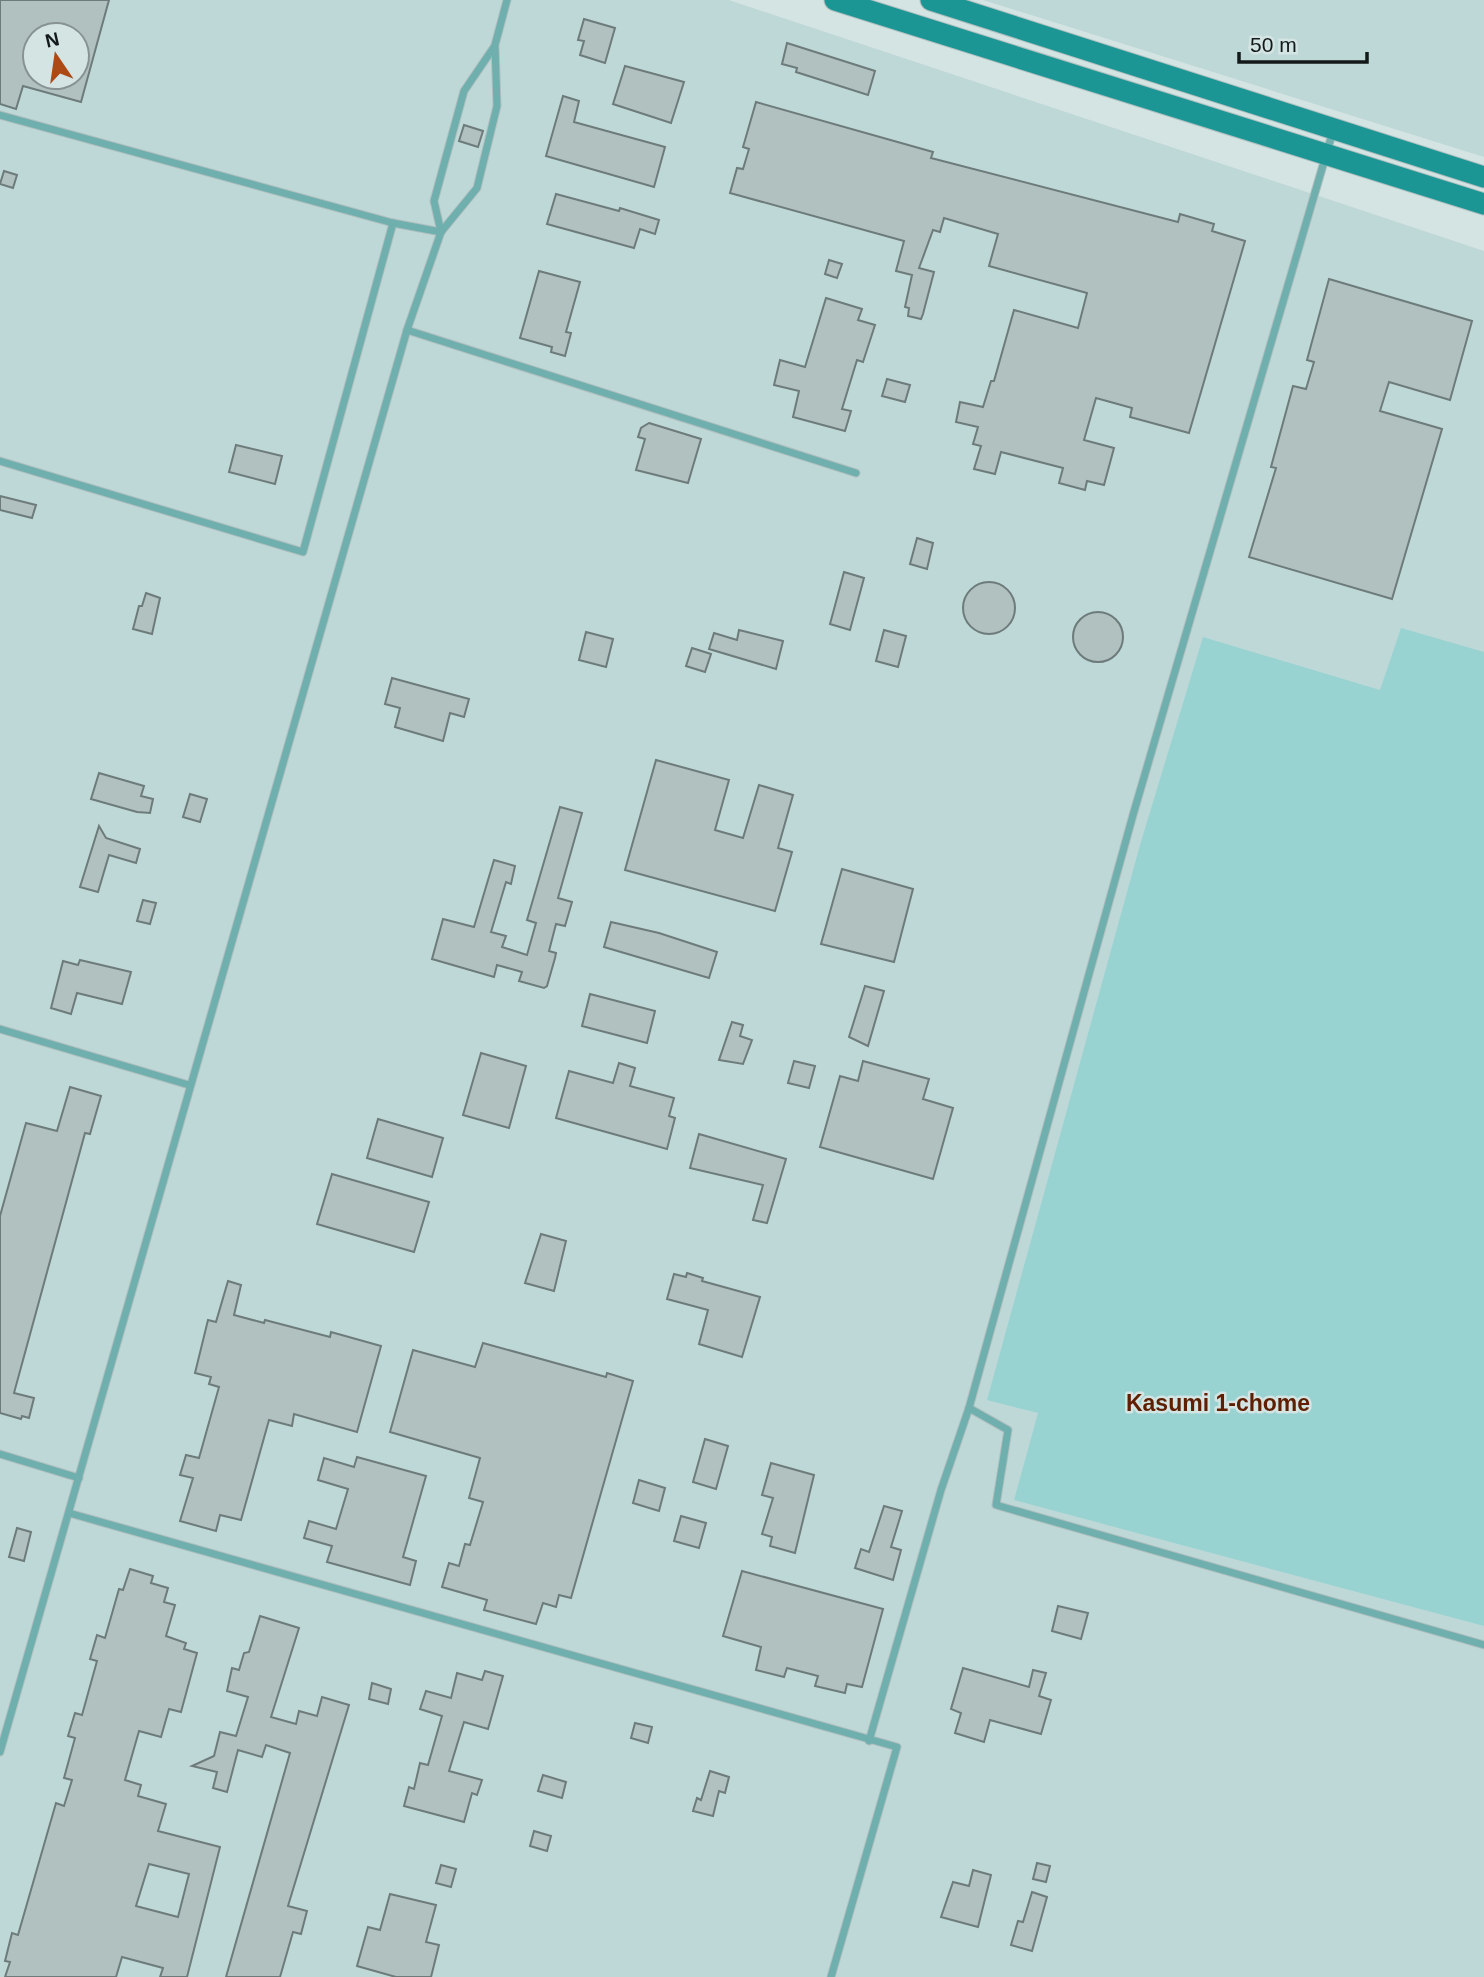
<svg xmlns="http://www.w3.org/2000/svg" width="1484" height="1977" font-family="Helvetica,sans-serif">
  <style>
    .built { fill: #bed8d7; fill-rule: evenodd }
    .green { fill: #98d3d2 }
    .building { fill: #b1c1c0; stroke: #6d7c7b; stroke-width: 2; fill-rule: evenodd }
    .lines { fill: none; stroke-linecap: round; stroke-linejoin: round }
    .lane-casing { stroke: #b0bfbf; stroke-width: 9 }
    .secondary-casing { stroke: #b0bfbf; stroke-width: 23 }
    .lane { stroke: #6fafae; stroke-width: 7 }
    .secondary { stroke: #1c9695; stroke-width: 21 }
    .labels { text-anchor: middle; stroke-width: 5; stroke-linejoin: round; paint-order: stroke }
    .neighbourhood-label { font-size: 23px; font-weight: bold; fill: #5d1f00; stroke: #d3e4e3 }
  </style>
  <rect width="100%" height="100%" fill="#d3e4e3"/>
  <g class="built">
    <path d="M0 0H729L1484 251V1977H0ZM35 35H77V77H35Z"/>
    <polygon points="983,0 1484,0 1484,157"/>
  </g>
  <polygon class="green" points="1401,628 1484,652 1484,1626 1014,1500 1038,1413 987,1400 1140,845 1203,637 1380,690"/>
  <g class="building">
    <path d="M0 0H109L81 102 23 86 16 109 0 104ZM35 35H77V77H35Z"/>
    <polygon points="584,19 615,28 605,63 580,55 584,41 578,40"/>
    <polygon points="787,43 875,71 868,95 796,72 797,68 782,64"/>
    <polygon points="625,66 684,82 671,123 613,104"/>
    <polygon points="563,96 579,101 574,122 665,147 654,187 546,156"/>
    <polygon points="756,102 933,152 931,158 1178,222 1180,214 1214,224 1212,231 1245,241 1189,433 1130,417 1132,408 1096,398 1084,440 1114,448 1104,485 1087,481 1085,490 1059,483 1063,468 1001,452 995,474 974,469 981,446 973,444 978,427 956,422 960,402 983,407 991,381 994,381 1014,310 1078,328 1087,293 989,266 998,234 944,218 940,232 933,230 919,268 934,272 923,314 921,319 908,316 909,308 905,307 912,275 896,271 904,241 730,193 737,168 743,169 749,149 743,147"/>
    <polygon points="464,125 483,131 478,147 459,141"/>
    <polygon points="4,171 17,175 13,188 0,184"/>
    <polygon points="556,194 619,211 620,208 659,220 655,234 640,229 634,248 547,224"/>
    <polygon points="829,260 842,264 837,278 825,274"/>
    <polygon points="539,271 580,282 566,332 571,333 565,356 551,352 552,347 520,338"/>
    <polygon points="1329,279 1472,321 1450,400 1389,382 1380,411 1442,429 1392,599 1249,557 1276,468 1271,467 1293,386 1306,389 1314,362 1307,360"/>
    <polygon points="826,298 862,309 858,320 875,325 863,362 857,360 842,409 851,411 845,431 793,417 799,391 774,385 780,360 805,367"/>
    <polygon points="887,379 910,385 905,402 882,396"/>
    <polygon points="649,423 701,439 688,483 636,470 645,439 638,437 641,428"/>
    <polygon points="236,445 282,456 275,484 229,472"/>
    <polygon points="0,496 36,505 32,518 0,510"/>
    <polygon points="917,538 933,543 927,569 910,564"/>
    <polygon points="844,572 864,578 850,630 830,624"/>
    <circle cx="989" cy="608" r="26"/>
    <polygon points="146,593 160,598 152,634 133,629 139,606 142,606"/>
    <circle cx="1098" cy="637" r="25"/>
    <polygon points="739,630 783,641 776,669 709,649 714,633 737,640"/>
    <polygon points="884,630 906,636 898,667 876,661"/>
    <polygon points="586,632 613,639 606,667 579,660"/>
    <polygon points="692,648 711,654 705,672 686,666"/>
    <polygon points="392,678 469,699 464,717 450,713 443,741 395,727 400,708 385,704"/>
    <polygon points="656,760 729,780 715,830 743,838 759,785 793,795 778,848 792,852 775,911 625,870"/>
    <polygon points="99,773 144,786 141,796 153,799 150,813 137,812 91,799"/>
    <polygon points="190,794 207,799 200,822 183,817"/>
    <polygon points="560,807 582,813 558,898 572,902 565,926 556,924 549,951 556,953 555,958 547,986 544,988 519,981 522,972 497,965 494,977 432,959 443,919 474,927 494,860 515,866 511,884 506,882 491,932 506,936 502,947 527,955 536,923 527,920"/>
    <polygon points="99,826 106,838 140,849 136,863 109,855 98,892 80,887"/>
    <polygon points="842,869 913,889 894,962 821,944"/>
    <polygon points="143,900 156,903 150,924 137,921"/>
    <polygon points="611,922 659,933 717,952 709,978 604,947"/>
    <polygon points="80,960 131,972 122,1004 77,993 71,1014 51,1008 63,961 78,965"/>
    <polygon points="865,986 884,991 868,1046 849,1037"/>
    <polygon points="590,994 655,1011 647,1043 582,1026"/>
    <polygon points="732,1022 743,1025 740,1036 752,1040 743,1064 719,1060"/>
    <polygon points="481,1053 526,1066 509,1128 463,1115"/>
    <polygon points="794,1061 815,1066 809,1088 788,1083"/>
    <polygon points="863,1061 929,1079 923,1099 953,1108 933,1179 820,1147 840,1076 858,1081"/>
    <polygon points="619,1063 635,1068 630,1086 674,1098 669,1116 675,1118 667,1149 556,1118 569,1071 613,1083"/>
    <polygon points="70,1087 101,1096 90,1134 85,1133 14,1393 34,1398 29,1418 22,1416 21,1419 0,1413 0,1216 26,1123 57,1131"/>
    <polygon points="378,1119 443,1138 432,1177 367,1158"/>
    <polygon points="699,1134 786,1159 767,1223 753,1220 763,1185 690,1168"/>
    <polygon points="332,1174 429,1202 414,1252 317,1224"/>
    <polygon points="541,1234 566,1241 554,1291 525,1283"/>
    <polygon points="687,1273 703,1278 702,1281 760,1297 742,1357 699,1344 708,1310 667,1299 674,1274 686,1277"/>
    <polygon points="228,1281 241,1285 234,1315 264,1323 265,1320 330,1337 331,1332 381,1346 357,1432 294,1414 292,1426 269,1420 241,1520 220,1515 216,1531 180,1521 193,1478 180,1475 186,1455 199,1458 219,1387 209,1384 211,1377 195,1373 208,1320 216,1322"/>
    <polygon points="483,1343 606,1377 607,1373 633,1381 571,1598 559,1595 556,1607 543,1603 536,1624 484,1610 487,1600 442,1587 449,1563 459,1566 465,1544 470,1545 483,1502 469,1498 480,1458 390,1432 413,1350 475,1367"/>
    <polygon points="705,1439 728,1446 716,1489 693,1482"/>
    <polygon points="357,1457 426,1476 403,1557 416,1561 410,1585 327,1562 332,1546 304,1538 309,1521 336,1529 348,1489 318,1480 324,1458 354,1467"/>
    <polygon points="771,1463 814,1475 795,1553 770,1546 772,1537 762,1534 773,1498 762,1495"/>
    <polygon points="639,1480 665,1488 659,1511 633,1503"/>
    <polygon points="884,1506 902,1511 891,1547 901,1550 893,1580 855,1568 861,1549 869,1552"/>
    <polygon points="681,1516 706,1523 699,1548 674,1541"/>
    <polygon points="17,1528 31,1532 24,1561 9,1557"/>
    <path d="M130 1569 153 1576 151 1583 168 1588 164 1602 175 1605 166 1636 186 1643 184 1649 197 1653 181 1712 169 1709 161 1737 139 1731 125 1780 141 1785 138 1796 166 1804 158 1831 220 1847 187 1977H160L163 1968 122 1957 116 1977H5L10 1962 5 1961 12 1933 18 1935 56 1803 64 1806 72 1780 64 1778 75 1738 68 1736 75 1713 82 1715 97 1661 90 1659 97 1635 105 1638 119 1589 123 1590ZM149 1864 189 1874 178 1917 136 1906Z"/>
    <polygon points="742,1571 883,1609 862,1687 847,1684 845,1693 815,1686 818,1676 787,1668 784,1677 756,1670 761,1647 723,1636"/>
    <polygon points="1058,1606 1088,1613 1081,1639 1052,1631"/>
    <polygon points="260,1616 299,1628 271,1717 296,1724 299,1711 317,1716 322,1697 349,1705 288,1906 307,1911 301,1934 293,1932 280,1977 226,1977 290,1753 266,1745 262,1757 238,1750 227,1792 213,1788 217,1772 192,1766 214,1756 220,1732 236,1736 248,1697 227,1691 232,1668 239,1670 244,1653 249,1652"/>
    <polygon points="963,1668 1029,1687 1033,1670 1046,1673 1039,1696 1051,1700 1041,1734 990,1720 984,1742 955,1733 961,1713 951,1709"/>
    <polygon points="485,1671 503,1676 488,1729 464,1722 449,1771 482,1780 477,1795 472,1793 464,1822 404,1806 409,1787 414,1789 420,1763 428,1765 442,1716 420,1709 426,1691 451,1698 457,1673 482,1680"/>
    <polygon points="372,1683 391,1689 388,1704 369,1699"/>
    <polygon points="635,1723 652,1727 648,1743 631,1738"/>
    <polygon points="710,1771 729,1777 725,1793 719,1791 713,1816 693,1811 697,1798 701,1800"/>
    <polygon points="543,1775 566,1782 562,1798 538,1791"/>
    <polygon points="534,1831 551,1836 547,1851 530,1846"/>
    <polygon points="1037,1863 1050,1866 1046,1882 1033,1879"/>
    <polygon points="441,1865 456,1869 451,1887 436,1883"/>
    <polygon points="973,1870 991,1875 978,1927 941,1917 953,1882 969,1886"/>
    <polygon points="1032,1892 1047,1897 1032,1951 1011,1945 1018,1921 1023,1922"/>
    <polygon points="390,1894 436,1905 426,1942 439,1945 431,1977 396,1977 357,1966 368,1927 380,1930"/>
  </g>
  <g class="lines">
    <defs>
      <g id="lane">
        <polyline points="0,115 393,223 441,232"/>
        <polyline points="441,232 434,201 464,91 494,47"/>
        <polyline points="407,330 856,473"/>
        <polyline points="0,461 303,552 393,223"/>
        <polyline points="0,1029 189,1085"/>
        <polyline points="969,1408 1008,1430 996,1505 1484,1645"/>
        <polyline points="0,1454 79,1478"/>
        <polyline points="69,1513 897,1747 831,1977"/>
        <polyline points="869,1741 941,1490 969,1408 1133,815 1333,131"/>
        <polyline points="0,1752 407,330 441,232 477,188 497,106 495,45 507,0"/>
      </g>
      <g id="secondary">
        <polyline points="835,0 1484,204"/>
        <polyline points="931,0 1484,177"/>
      </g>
    </defs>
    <use href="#lane" class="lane-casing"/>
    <use href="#secondary" class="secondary-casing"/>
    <use href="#lane" class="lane"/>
    <use href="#secondary" class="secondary"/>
  </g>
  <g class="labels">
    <g class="neighbourhood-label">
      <text x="1218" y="1411">Kasumi 1-chome</text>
    </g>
  </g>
  <g transform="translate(56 56) rotate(347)"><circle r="33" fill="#d3e4e3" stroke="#869392" stroke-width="2"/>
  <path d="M0-5L12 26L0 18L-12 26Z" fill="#ad4914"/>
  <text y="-10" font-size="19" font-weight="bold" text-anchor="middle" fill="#131919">N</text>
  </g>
  <path d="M1239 52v10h128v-10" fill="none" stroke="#131919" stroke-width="3.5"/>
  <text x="1250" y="52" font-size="21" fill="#131919" stroke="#d3e4e3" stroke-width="5" paint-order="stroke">50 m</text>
</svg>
